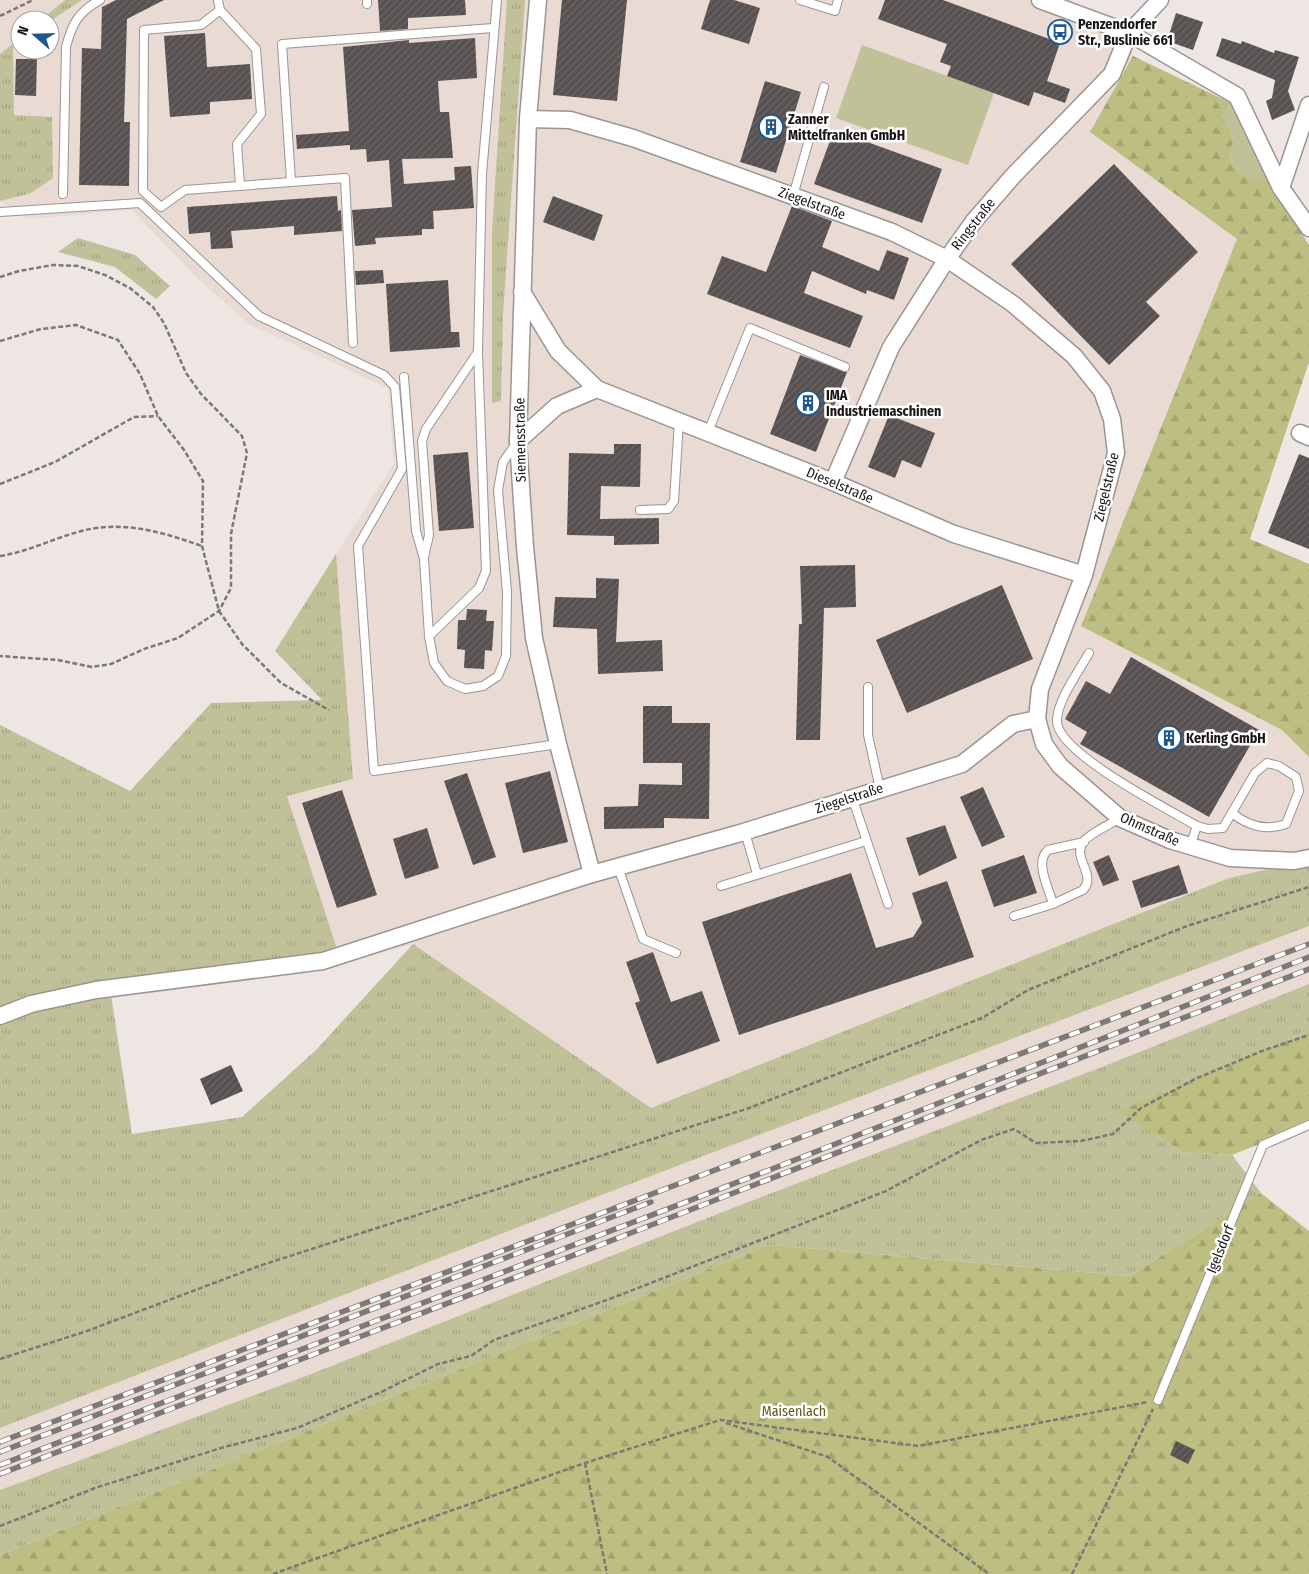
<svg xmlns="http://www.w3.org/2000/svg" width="1309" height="1574" font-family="'Fira Sans Condensed',sans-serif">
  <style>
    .built { fill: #e9dad3; fill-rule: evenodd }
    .grass { fill: url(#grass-tufts) }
    .forest { fill: url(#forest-firs) }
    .park { fill: #c0c198 }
    .building { fill: url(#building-hatch) }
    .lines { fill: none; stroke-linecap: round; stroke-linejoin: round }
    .lane-casing { stroke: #9b9592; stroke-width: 10 }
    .street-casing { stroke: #9b9592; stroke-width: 19 }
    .path { stroke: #7c7876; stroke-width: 2.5; stroke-dasharray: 5 2.5; stroke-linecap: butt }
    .lane { stroke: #fff; stroke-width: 8 }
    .street { stroke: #fff; stroke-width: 16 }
    .rail-casing { stroke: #7e7978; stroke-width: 5.5 }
    .rail { stroke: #fff; stroke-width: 4; stroke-dasharray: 11; stroke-linecap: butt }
    .labels { text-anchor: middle; stroke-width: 5; stroke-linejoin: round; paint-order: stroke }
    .poi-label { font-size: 14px; font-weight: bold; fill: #191716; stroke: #fff; text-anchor: start }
    .street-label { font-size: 14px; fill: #191716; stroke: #fff }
    .park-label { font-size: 14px; fill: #5c5b16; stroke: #fff }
  </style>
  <defs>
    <pattern id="grass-tufts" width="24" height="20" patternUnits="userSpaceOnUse" patternTransform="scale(1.25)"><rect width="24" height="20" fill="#c0c198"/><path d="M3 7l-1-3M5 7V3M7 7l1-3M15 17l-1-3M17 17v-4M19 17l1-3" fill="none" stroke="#a4a582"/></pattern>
    <pattern id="forest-firs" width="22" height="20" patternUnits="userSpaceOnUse" patternTransform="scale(1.25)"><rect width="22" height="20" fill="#bdbe81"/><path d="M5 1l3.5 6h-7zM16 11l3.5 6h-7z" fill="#a2a36f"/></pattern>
    <pattern id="building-hatch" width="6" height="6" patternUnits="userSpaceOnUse" patternTransform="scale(1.25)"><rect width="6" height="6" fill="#585151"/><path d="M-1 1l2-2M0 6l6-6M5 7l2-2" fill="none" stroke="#6c6666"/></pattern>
  </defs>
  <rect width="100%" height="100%" fill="#ede6e3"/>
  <g class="built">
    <path d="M0 0H1064L1133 56 1090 132 1237 239 1081 625 1282 730 1309 757V860L1229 878 651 1108 413 944 342 964 287 796 353 779 336 554 394 464 388 388 249 324 196 277 132 210 28 219 0 201ZM20 20H50V50H20Z"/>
    <polygon points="1309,926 1309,984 1102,1067 743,1204 311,1374 0,1490 0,1428 630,1184"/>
  </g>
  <g class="grass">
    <polygon points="65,0 82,0 50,21 41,20"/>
    <polygon points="507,0 525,0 503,314 501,401 492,403 492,230"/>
    <polygon points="20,38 20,41 13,45 14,115 52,117 53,178 31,193 0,201 0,54"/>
    <polygon points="78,238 135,255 170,286 156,299 115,267 58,252"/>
    <polygon points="336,554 353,779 287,796 342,964 111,994 132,1134 242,1117 316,1050 413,944 651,1108 1229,878 1309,860 1309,926 630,1184 0,1428 0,725 130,791 211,703 322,700 275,651"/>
    <polygon points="1309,984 1309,1031 1120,1111 1183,1152 1232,1155 1261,1193 1130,1276 769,1245 0,1555 0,1490 311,1374 743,1204 1102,1067"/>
  </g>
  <g class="forest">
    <polygon points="1133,56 1231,103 1223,116 1234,140 1229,156 1238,173 1268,180 1309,245 1309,362 1250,539 1309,564 1309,757 1282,730 1081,626 1237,239 1090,132"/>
    <polygon points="1309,1031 1309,1124 1232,1155 1183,1152 1119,1111"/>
    <polygon points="1261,1193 1309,1231 1309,1574 0,1574 0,1555 769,1245 1130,1276"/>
  </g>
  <g class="park">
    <polygon points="862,45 994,93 968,165 836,118"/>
    <polygon points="1231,103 1264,173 1268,180 1238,173 1229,156 1234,140 1223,116"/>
  </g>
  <g class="building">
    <polygon points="116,0 164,0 127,19 124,122 130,122 129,186 79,185 82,48 101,49 102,7"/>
    <polygon points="378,0 465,0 466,15 408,18 408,29 380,31"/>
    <polygon points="562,0 627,0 617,101 553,95"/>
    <polygon points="710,0 734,0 760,8 749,44 701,29"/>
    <polygon points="885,0 943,0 1060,43 1047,81 1070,89 1065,103 1034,92 1029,106 947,76 951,66 940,62 947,44 878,19"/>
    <polygon points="1176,13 1203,22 1193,50 1167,41"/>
    <polygon points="205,33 207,67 250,64 252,99 210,102 210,114 170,117 164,36"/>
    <polygon points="475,38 477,78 438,81 440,112 449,112 453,158 402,159 404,184 455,180 454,167 471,166 474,208 433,211 434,229 422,229 422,235 375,238 376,244 355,246 352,210 392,207 389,160 367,162 366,149 350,150 350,145 297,149 296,135 349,131 343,47 409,40 409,43"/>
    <polygon points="1222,38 1241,44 1242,41 1274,53 1275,50 1299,57 1288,91 1295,110 1272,120 1266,101 1272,98 1275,80 1216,56"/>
    <polygon points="16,59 37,59 36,96 15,95"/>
    <polygon points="765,81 801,92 776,173 740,162"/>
    <polygon points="834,130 942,169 922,223 814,184"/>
    <polygon points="1114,164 1198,252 1146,302 1160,316 1109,365 1011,264"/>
    <polygon points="337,196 338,211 341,210 342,231 294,235 294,226 231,231 233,248 211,249 210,232 189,234 187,207"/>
    <polygon points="553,196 603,215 594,241 543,222"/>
    <polygon points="792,206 832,221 822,247 879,271 887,250 909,258 894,300 867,290 866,294 812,271 804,293 863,316 850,348 707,294 722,256 766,272"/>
    <polygon points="383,270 384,283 356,285 355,271"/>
    <polygon points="448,280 451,332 459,332 460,347 390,352 386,284"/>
    <polygon points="800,355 847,372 816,452 770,434"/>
    <polygon points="889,415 935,433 921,468 902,460 895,478 868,467"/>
    <polygon points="614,444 641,444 640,487 601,486 600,519 659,518 659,544 614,545 614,536 567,535 569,453 614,454"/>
    <polygon points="468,452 474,528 439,531 433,455"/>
    <polygon points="1299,454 1309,458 1309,549 1268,533"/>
    <polygon points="855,565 856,607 824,608 820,740 796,740 799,624 802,624 800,566"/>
    <polygon points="596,578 619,579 616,642 662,640 663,671 598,674 597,629 553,627 555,597 596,598"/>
    <polygon points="1002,585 1033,659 907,713 876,640"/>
    <polygon points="467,609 487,610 486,621 494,621 492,651 485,650 484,669 464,668 465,650 457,649 458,620 466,620"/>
    <polygon points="1131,657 1259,730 1209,817 1080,744 1087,732 1065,719 1086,681 1110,694"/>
    <polygon points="643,706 672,706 672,723 710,723 709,819 664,818 664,828 604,829 604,807 638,806 639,784 682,785 682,763 643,763"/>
    <polygon points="550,771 568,842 523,853 505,783"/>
    <polygon points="467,773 496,857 473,865 444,781"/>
    <polygon points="983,787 1005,837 982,847 960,797"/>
    <polygon points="342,790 377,895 337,908 302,803"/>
    <polygon points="945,825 957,858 919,876 906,838"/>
    <polygon points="427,828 439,868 405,879 393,839"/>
    <polygon points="1024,855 1037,893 994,907 981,870"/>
    <polygon points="1109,855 1119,880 1103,886 1093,862"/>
    <polygon points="1179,865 1188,893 1141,908 1132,881"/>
    <polygon points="851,873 876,948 913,937 922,923 912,893 947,881 974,957 739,1035 702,922"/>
    <polygon points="653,952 671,1002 702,991 720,1041 657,1064 635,1003 640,1001 626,962"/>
    <polygon points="231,1065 243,1091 211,1105 200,1079"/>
    <polygon points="1176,1441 1195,1450 1188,1464 1170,1455"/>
  </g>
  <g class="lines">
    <defs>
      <g id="lane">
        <polyline points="218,0 220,10 256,49 261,114 237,144 240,185"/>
        <polyline points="367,0 367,4"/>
        <polyline points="800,0 835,11 838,0"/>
        <polyline points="220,10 201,25 144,30 143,191 161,207 185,190 345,178 353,343"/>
        <polyline points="291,181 282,44 493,28"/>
        <path d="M63 194 66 47C72 24 78 12 100 0"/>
        <polyline points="793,196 824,87"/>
        <polyline points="0,212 140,203 259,316 384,375 395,387 402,469 358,546 374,771 558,744"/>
        <polyline points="404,377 416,531 424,559 429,636 434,663 447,681 465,689 483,686 498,676 506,656 507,592 498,490 503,462 515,445"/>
        <polyline points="708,432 750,328 845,367"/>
        <polyline points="640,510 668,509 674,501 679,421"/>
        <polyline points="424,557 429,535 422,441 426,429 478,352 482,174 497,0"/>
        <polyline points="429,636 479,588 486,571 478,352"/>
        <path d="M1089 653C1079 671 1056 702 1057 722 1059 754 1168 809 1197 826L1190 846"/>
        <polyline points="868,687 868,735 880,789"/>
        <polyline points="852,797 888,904"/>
        <path d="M1197 826 1208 829 1223 828 1255 773 1267 763 1279 766 1296 777 1299 791 1286 824C1267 831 1248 826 1232 813"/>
        <polyline points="745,832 757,874"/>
        <polyline points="618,867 643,939 676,953"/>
        <polyline points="721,886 866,841"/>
        <path d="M1053 904 1083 890C1097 875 1072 858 1083 842 1089 834 1111 824 1120 818"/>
        <path d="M1014 916 1053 904C1049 888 1034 862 1048 850L1084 842"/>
        <polyline points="1158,1400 1263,1145 1309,1125"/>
      </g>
      <g id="street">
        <polyline points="538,0 528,119 518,441 525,547 534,638 558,744 592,874"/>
        <polyline points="1040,0 1129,33 1237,96 1281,188 1309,228"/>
        <polyline points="1281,188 1309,105"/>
        <polyline points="522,292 558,351 597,389"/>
        <polyline points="1300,433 1309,437"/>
        <polyline points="518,441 557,406 597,389 833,482 954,534 1084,575"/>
        <polyline points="833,482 891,347 947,259 974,221 1013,176 1112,74 1129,33 1160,0"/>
        <polyline points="1037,719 1044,744 1060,766 1120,818 1170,840 1230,858 1294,861 1309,858"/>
        <polyline points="0,1016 31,1004 96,990 323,961 592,874 737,834 962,764 1013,724 1037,719 1040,689 1084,575 1116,453 1112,419 1102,391 1074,356 1013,304 947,259 892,232 633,138 570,120 528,119"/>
      </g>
    </defs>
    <use href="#lane" class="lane-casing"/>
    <use href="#street" class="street-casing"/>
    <g class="path">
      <polyline points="0,16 33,0"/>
      <polyline points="0,277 19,271 53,265 78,266 105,275 130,288 153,307 164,323 186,373 201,394 242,436 247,453 231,534 231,588 219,611 178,638 144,649 111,664 92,667 58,660 0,656"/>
      <polyline points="0,341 41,329 76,325 118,340 140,374 158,416 184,450 203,481 202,546 219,611 242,644 281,683 329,710"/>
      <polyline points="0,484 55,462 134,417 158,416"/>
      <path d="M0 556C33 551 63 533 96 528 134 523 167 534 202 546"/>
      <polyline points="0,1359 87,1331 259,1266 749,1108 982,1018 1028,990 1187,926 1309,887"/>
      <polyline points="726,1423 828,1457 989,1574"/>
      <polyline points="585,1463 607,1574"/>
      <polyline points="0,1526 95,1488 221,1448 297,1428 381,1392 438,1364 471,1356 494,1340 615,1297 886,1191 981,1140 1014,1129 1036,1143 1081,1141 1113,1134 1141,1108 1195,1079 1262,1051 1309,1035"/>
      <polyline points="273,1574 585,1463 720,1420 918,1446 1148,1402"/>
      <polyline points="1072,1574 1153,1409"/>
    </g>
    <use href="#lane" class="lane"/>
    <use href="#street" class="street"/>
    <defs>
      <g id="rail">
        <polyline points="0,1442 1309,944"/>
        <polyline points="0,1452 651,1202"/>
        <polyline points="0,1465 772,1169 1309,957"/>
        <polyline points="0,1474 582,1252 1309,969"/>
      </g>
    </defs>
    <use href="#rail" class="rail-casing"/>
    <use href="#rail" class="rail"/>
  </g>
  <defs>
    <symbol id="bus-ring" viewBox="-11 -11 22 22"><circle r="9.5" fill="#fff" stroke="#1f588f" stroke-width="1.5"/><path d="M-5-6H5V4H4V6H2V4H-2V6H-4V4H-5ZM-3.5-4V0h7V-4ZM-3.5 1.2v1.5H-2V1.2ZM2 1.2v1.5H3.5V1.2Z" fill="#1f588f"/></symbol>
    <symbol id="building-ring" viewBox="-11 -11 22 22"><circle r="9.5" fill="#fff" stroke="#1f588f" stroke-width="1.5"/><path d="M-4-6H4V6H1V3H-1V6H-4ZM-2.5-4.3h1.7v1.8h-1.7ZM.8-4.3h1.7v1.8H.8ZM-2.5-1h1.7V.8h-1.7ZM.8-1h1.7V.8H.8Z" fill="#1f588f"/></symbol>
  </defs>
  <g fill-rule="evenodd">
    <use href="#bus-ring" x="1046" y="18" width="28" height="28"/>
    <use href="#building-ring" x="757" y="113" width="28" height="28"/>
    <use href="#building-ring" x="794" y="389" width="28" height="28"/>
    <use href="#building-ring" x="1155" y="724" width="28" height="28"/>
  </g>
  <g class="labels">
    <g class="poi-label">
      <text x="1078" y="29">Penzendorfer<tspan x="1078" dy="16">Str., Buslinie 661</tspan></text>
      <text x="788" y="124">Zanner<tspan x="788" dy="16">Mittelfranken GmbH</tspan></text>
      <text x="826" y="400">IMA<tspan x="826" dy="16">Industriemaschinen</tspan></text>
      <text x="1186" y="743">Kerling GmbH</text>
    </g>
    <g class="street-label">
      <text transform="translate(812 203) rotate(20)" y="5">Ziegelstraße</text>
      <text transform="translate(973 224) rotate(-52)" y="5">Ringstraße</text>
      <text transform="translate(520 440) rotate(-91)" y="5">Siemensstraße</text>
      <text transform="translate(840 485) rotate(23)" y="5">Dieselstraße</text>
      <text transform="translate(1106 487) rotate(-77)" y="5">Ziegelstraße</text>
      <text transform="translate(849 798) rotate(-18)" y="5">Ziegelstraße</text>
      <text transform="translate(1150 829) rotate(24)" y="5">Ohmstraße</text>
      <text transform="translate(1220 1249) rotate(-68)" y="5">Igelsdorf</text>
    </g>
    <g class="park-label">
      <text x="794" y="1416">Maisenlach</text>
    </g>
  </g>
  <g transform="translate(35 35) rotate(290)"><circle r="24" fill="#ffffff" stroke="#a3a2a2"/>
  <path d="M0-4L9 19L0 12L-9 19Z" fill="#1f588f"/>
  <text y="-8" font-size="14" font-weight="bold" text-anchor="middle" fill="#191716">N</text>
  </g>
</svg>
